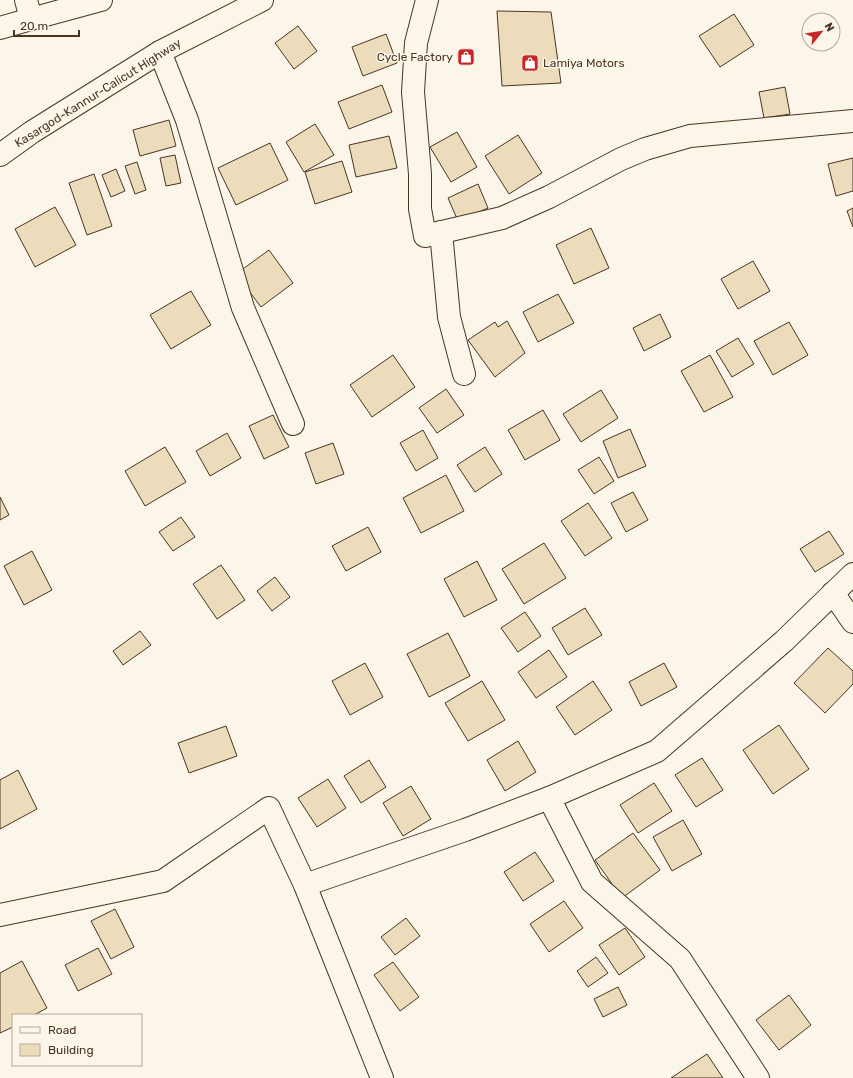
<svg xmlns="http://www.w3.org/2000/svg" width="853" height="1078" font-family="Rubik,sans-serif">
  <style>
    .building { fill: #ecdcbc; stroke: #4a3520 }
    .lines { fill: none; stroke-linecap: round; stroke-linejoin: round }
    .minor-casing { stroke: #4a3520; stroke-width: 24 }
    .highway-casing { stroke: #4a3520; stroke-width: 24 }
    .minor { stroke: #fbf6e9; stroke-width: 22 }
    .highway { stroke: #fbf6e9; stroke-width: 22 }
    .labels { text-anchor: middle; stroke-width: 3; stroke-linejoin: round; paint-order: stroke }
    .poi-label { font-size: 12px; fill: #4a3520; stroke: #fbf6e9; text-anchor: end }
    .street-label { font-size: 12px; fill: #4a3520; stroke: #fbf6e9 }
  </style>
  <rect width="100%" height="100%" fill="#fbf6e9"/>
  <g class="building">
    <polygon points="497,11 551,12 561,83 502,86"/>
    <polygon points="734,14 754,45 720,67 699,36"/>
    <polygon points="298,26 317,51 294,69 275,43"/>
    <polygon points="386,34 397,63 363,76 352,47"/>
    <polygon points="382,85 392,112 349,129 338,102"/>
    <polygon points="785,87 790,114 764,118 759,92"/>
    <polygon points="169,120 176,146 140,156 133,130"/>
    <polygon points="315,124 334,155 304,172 286,142"/>
    <polygon points="457,132 477,167 451,182 430,147"/>
    <polygon points="518,135 542,173 509,194 485,156"/>
    <polygon points="389,136 397,168 356,177 349,145"/>
    <polygon points="270,143 288,180 236,205 218,168"/>
    <polygon points="175,155 181,183 166,186 160,158"/>
    <polygon points="853,158 853,191 836,196 828,164"/>
    <polygon points="342,161 352,192 315,204 305,172"/>
    <polygon points="137,162 146,190 135,194 125,166"/>
    <polygon points="116,169 125,191 111,197 102,175"/>
    <polygon points="94,174 112,226 87,235 69,183"/>
    <polygon points="478,184 488,208 458,221 448,198"/>
    <polygon points="55,207 76,245 35,267 15,229"/>
    <polygon points="853,208 853,227 847,211"/>
    <polygon points="591,228 609,268 574,284 556,245"/>
    <polygon points="269,250 293,283 261,307 236,274"/>
    <polygon points="753,261 770,291 738,309 721,279"/>
    <polygon points="191,291 211,325 171,349 150,315"/>
    <polygon points="558,294 574,323 538,342 523,312"/>
    <polygon points="660,314 671,337 644,351 633,328"/>
    <polygon points="507,321 525,353 495,377 468,340 495,322 498,327"/>
    <polygon points="789,322 808,355 773,375 754,341"/>
    <polygon points="738,338 754,364 732,377 716,351"/>
    <polygon points="393,355 415,387 372,417 350,385"/>
    <polygon points="710,355 733,397 704,412 681,371"/>
    <polygon points="446,389 464,415 437,433 419,408"/>
    <polygon points="601,390 618,418 581,442 563,414"/>
    <polygon points="543,410 560,440 525,460 508,430"/>
    <polygon points="273,415 289,447 264,459 249,426"/>
    <polygon points="630,429 646,466 618,478 603,441"/>
    <polygon points="423,430 438,458 416,471 400,443"/>
    <polygon points="227,433 241,458 210,476 196,451"/>
    <polygon points="333,443 344,474 316,484 305,453"/>
    <polygon points="165,447 186,482 145,506 125,471"/>
    <polygon points="485,447 502,474 475,492 457,465"/>
    <polygon points="599,457 614,481 594,494 578,470"/>
    <polygon points="446,475 464,511 421,533 403,498"/>
    <polygon points="633,492 648,520 626,532 611,503"/>
    <polygon points="0,497 9,515 0,520"/>
    <polygon points="588,503 612,538 585,556 561,521"/>
    <polygon points="181,517 195,537 173,551 159,532"/>
    <polygon points="368,527 381,552 346,571 332,546"/>
    <polygon points="829,531 844,554 815,572 800,549"/>
    <polygon points="544,543 566,578 524,604 502,569"/>
    <polygon points="32,551 52,590 24,605 4,566"/>
    <polygon points="477,561 497,600 464,617 444,579"/>
    <polygon points="221,565 245,600 217,619 193,584"/>
    <polygon points="275,577 290,597 272,611 257,591"/>
    <polygon points="585,608 602,635 568,655 552,628"/>
    <polygon points="525,612 541,636 518,652 501,628"/>
    <polygon points="140,631 151,645 123,665 113,651"/>
    <polygon points="448,633 470,676 429,697 407,654"/>
    <polygon points="828,648 853,671 853,684 825,713 794,683"/>
    <polygon points="549,650 567,677 536,698 518,672"/>
    <polygon points="365,663 383,697 350,715 332,681"/>
    <polygon points="664,663 677,687 641,706 629,682"/>
    <polygon points="482,681 505,720 468,741 445,703"/>
    <polygon points="593,681 612,710 575,735 556,707"/>
    <polygon points="779,725 809,769 773,794 743,750"/>
    <polygon points="226,726 237,756 189,773 178,743"/>
    <polygon points="518,741 536,772 505,791 487,760"/>
    <polygon points="702,758 723,790 696,807 675,775"/>
    <polygon points="369,760 386,787 361,803 344,776"/>
    <polygon points="18,770 37,809 0,829 0,780"/>
    <polygon points="328,779 346,808 317,827 298,798"/>
    <polygon points="654,783 672,811 638,833 620,805"/>
    <polygon points="411,786 431,819 403,836 383,803"/>
    <polygon points="683,820 702,854 672,871 653,837"/>
    <polygon points="633,833 660,870 622,898 595,860"/>
    <polygon points="535,852 554,881 523,901 504,872"/>
    <polygon points="564,901 583,928 549,952 530,924"/>
    <polygon points="115,909 134,947 111,959 91,921"/>
    <polygon points="406,918 420,936 395,955 381,937"/>
    <polygon points="625,928 645,957 619,975 599,945"/>
    <polygon points="98,948 112,974 78,991 65,965"/>
    <polygon points="596,957 608,973 588,987 577,971"/>
    <polygon points="22,961 47,1008 34,1015 13,1015 13,1027 0,1033 0,973"/>
    <polygon points="393,962 419,997 400,1011 374,975"/>
    <polygon points="618,987 627,1005 603,1017 594,999"/>
    <polygon points="789,995 811,1025 779,1050 756,1020"/>
    <polygon points="707,1054 723,1078 671,1078"/>
  </g>
  <g class="lines">
    <defs>
      <g id="minor">
        <polyline points="26,0 31,19 101,0"/>
        <polyline points="427,0 416,43 413,92 420,174 420,209 425,236 502,218 549,197 621,159 645,149 690,136 853,121"/>
        <polyline points="0,28 31,19"/>
        <polyline points="160,52 187,120 243,308 293,424"/>
        <polyline points="441,232 449,317 464,374"/>
        <polyline points="833,593 853,622"/>
        <polyline points="549,798 592,882 680,959 758,1078"/>
        <polyline points="305,885 382,1078"/>
        <polyline points="0,915 163,881 269,808 305,885 465,830 549,798 657,751 784,641 853,574"/>
      </g>
      <polyline id="highway" points="0,155 32,132 160,52 262,0"/>
    </defs>
    <use href="#minor" class="minor-casing"/>
    <use href="#highway" class="highway-casing"/>
    <use href="#minor" class="minor"/>
    <use href="#highway" class="highway"/>
  </g>
  <defs>
    <symbol id="shop-square" viewBox="-11 -11 22 22"><rect x="-9" y="-9" width="18" height="18" rx="4" fill="#c62828" stroke="#fbf6e9"/><path d="M-5-2.5h2.3a2.7 3.5 0 0 1 5.4 0H5L5.5 6h-11ZM-1.5-2.5h3a1.5 2.3 0 0 0-3 0Z" fill="#fff"/></symbol>
  </defs>
  <g fill-rule="evenodd">
    <use href="#shop-square" x="456" y="47" width="20" height="20"/>
    <use href="#shop-square" x="520" y="53" width="20" height="20"/>
  </g>
  <g class="labels">
    <g class="poi-label">
      <text x="453" y="61">Cycle Factory</text>
      <text x="543" y="67" text-anchor="start">Lamiya Motors</text>
    </g>
    <g class="street-label">
      <text transform="translate(98 93) rotate(-32)" y="4">Kasargod-Kannur-Calicut Highway</text>
    </g>
  </g>
  <rect x="12" y="1014" width="130" height="52" fill="#fbf6e9" stroke="#b4a999"/>
  <rect x="20" y="1027" width="20" height="6" fill="#fbf6e9" stroke="#b4a999"/>
  <text x="48" y="1034" font-size="12" fill="#4a3520">Road</text>
  <rect x="20" y="1044" width="20" height="12" fill="#ecdcbc" stroke="#b4a999"/>
  <text x="48" y="1054" font-size="12" fill="#4a3520">Building</text>
  <g transform="translate(821 32) rotate(60)"><circle r="19" fill="#fbf6e9" stroke="#b4a999"/>
  <path d="M0-3L7 15L0 10L-7 15Z" fill="#c62828"/>
  <text y="-6" font-size="11" font-weight="bold" text-anchor="middle" fill="#4a3520">N</text>
  </g>
  <path d="M14 30v6h65v-6" fill="none" stroke="#4a3520" stroke-width="2"/>
  <text x="20" y="30" font-size="12" fill="#4a3520" stroke="#fbf6e9" stroke-width="3" paint-order="stroke">20 m</text>
</svg>
